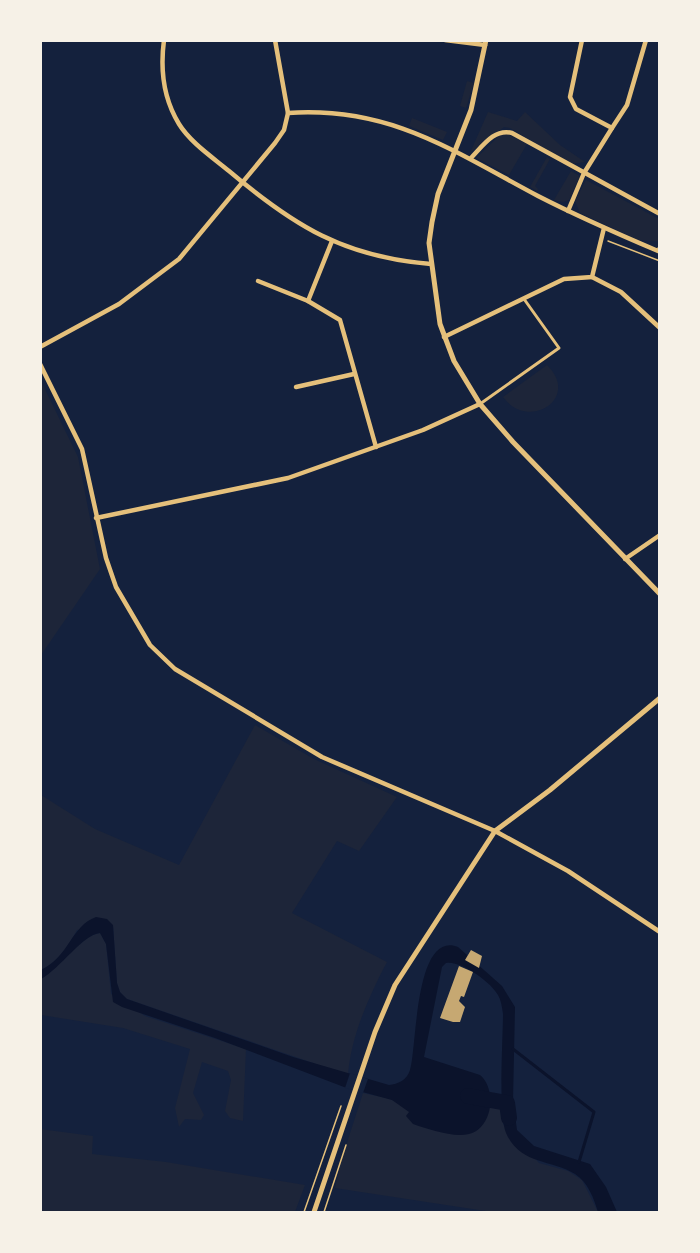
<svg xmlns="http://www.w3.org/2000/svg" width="700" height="1253" font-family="Quicksand,sans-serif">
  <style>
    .green { fill: #1d2539 }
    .water { fill: #0b132b }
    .pier { fill: #14213d }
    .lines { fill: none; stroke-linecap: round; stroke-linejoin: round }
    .stream { stroke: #0b132b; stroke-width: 3 }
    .river { stroke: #0b132b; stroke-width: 16 }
    .building { fill: #c6a872 }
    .path { stroke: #e5c07b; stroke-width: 1.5 }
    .pedestrian { stroke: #e5c07b; stroke-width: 3 }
    .minor { stroke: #e5c07b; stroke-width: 4.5 }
    .tertiary { stroke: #e5c07b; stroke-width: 5 }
  </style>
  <rect width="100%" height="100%" fill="#14213d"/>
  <g class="green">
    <polygon points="467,81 474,83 466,108 460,106"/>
    <polygon points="488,112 517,121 525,112 560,145 585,162 570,164 510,128 504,127 470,153"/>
    <polygon points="412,118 447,132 443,140 409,126"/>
    <polygon points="501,134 507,134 527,144 509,175 476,158"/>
    <polygon points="547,157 550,159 535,186 538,189 537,191 530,187"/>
    <polygon points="571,171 580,176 569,200 563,202 554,200"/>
    <polygon points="586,180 659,219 659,241 638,240 580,213 575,201"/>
    <path d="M547 365C581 398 529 432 503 397Z"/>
    <polygon points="40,379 78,457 100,569 41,655"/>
    <path d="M255 725 314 759 397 797 359 851 337 841 292 913 387 962C369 996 351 1036 348 1075L127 999 120 992 117 983 113 926 77 930C68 947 58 962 41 970V795L95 829 179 865Z"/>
    <path d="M100 933 106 944 111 994 145 1016 246 1049 243 1121 230 1118 225 1111 231 1080 228 1071 202 1062 193 1093 204 1115 201 1120 185 1119 179 1127 175 1108 190 1049 123 1028 41 1015 40 979C61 967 82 935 100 933Z"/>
    <path d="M490 1092 503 1095V1124L539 1163 568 1171 582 1180 598 1212H492L335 1188 342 1158 363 1093C375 1096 390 1097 400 1104 422 1119 453 1148 480 1127Z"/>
    <polygon points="40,1129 93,1136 92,1154 166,1162 305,1185 295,1212 41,1212"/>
  </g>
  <path class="water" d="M96 917 107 919 113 925 117 983 120 992 127 999 293 1057 389 1085C398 1084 407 1080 410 1070 417 1049 414 930 458 947L502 986 515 1007 513 1101 517 1130 534 1146 590 1164 606 1187 617 1212H598C594 1199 588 1182 575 1174 550 1159 520 1165 506 1133 498 1114 503 1039 503 1014 502 1007 501 1000 498 995 491 982 460 960 446 963L442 967 424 1057 480 1075C497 1089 493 1128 469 1134 453 1138 428 1129 413 1124L406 1116 409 1112 392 1100 344 1087 215 1038 122 1007 113 1002 106 944 100 933C82 935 61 968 41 979V970C69 957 71 926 96 917Z"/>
  <polygon class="pier" points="350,1073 368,1079 363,1093 345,1088"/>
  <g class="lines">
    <polyline class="stream" points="513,1049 594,1112 579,1162"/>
    <polyline class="river" points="468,1096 507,1103 509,1118"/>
  </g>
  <g class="building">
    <polygon points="471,950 482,956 479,968 465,960"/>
    <polygon points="459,966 473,972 464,997 461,996 459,1001 465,1007 460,1022 453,1022 440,1018"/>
  </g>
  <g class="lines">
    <g class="path">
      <polyline points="608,241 660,261"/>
      <polyline points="304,1212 341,1106"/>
      <polyline points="324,1212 346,1145"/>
    </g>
    <polyline class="pedestrian" points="480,404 559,348 524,299"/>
    <g class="minor">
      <path d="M164 40C160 70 163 98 179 124 190 142 212 157 229 171 294 226 344 257 431 264"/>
      <polyline points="445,40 485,45"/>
      <path d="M288 113C390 106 453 151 538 196 577 216 618 234 658 251L660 248"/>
      <polyline points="612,128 627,105 646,40"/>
      <path d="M471 158C482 147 494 128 512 133L660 214"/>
      <polyline points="568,211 584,173 612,128 576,109 570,97 582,40"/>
      <polyline points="592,277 621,292 660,328"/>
      <polyline points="258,281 308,301 340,320 376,447"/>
      <polyline points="308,301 332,241"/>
      <polyline points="444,337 564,279 592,277 604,228"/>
      <polyline points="40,347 119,304 179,259 275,143 284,130 288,113 275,40"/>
      <polyline points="40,364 82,449 106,558 116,587 150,645 175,669 322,757 495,831 568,871 660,932"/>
      <polyline points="296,387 354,374"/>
      <polyline points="96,518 288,478 423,430 480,404"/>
      <polyline points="625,559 660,535"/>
    </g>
    <g class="tertiary">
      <polyline points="486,40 471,110 438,194 432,222 429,243 440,324 454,361 480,404 513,442 660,594"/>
      <polyline points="314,1212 375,1032 395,985 495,831 550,790 660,698"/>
    </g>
  </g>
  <rect width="700" height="1253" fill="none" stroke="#f6f1e7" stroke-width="84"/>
</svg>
